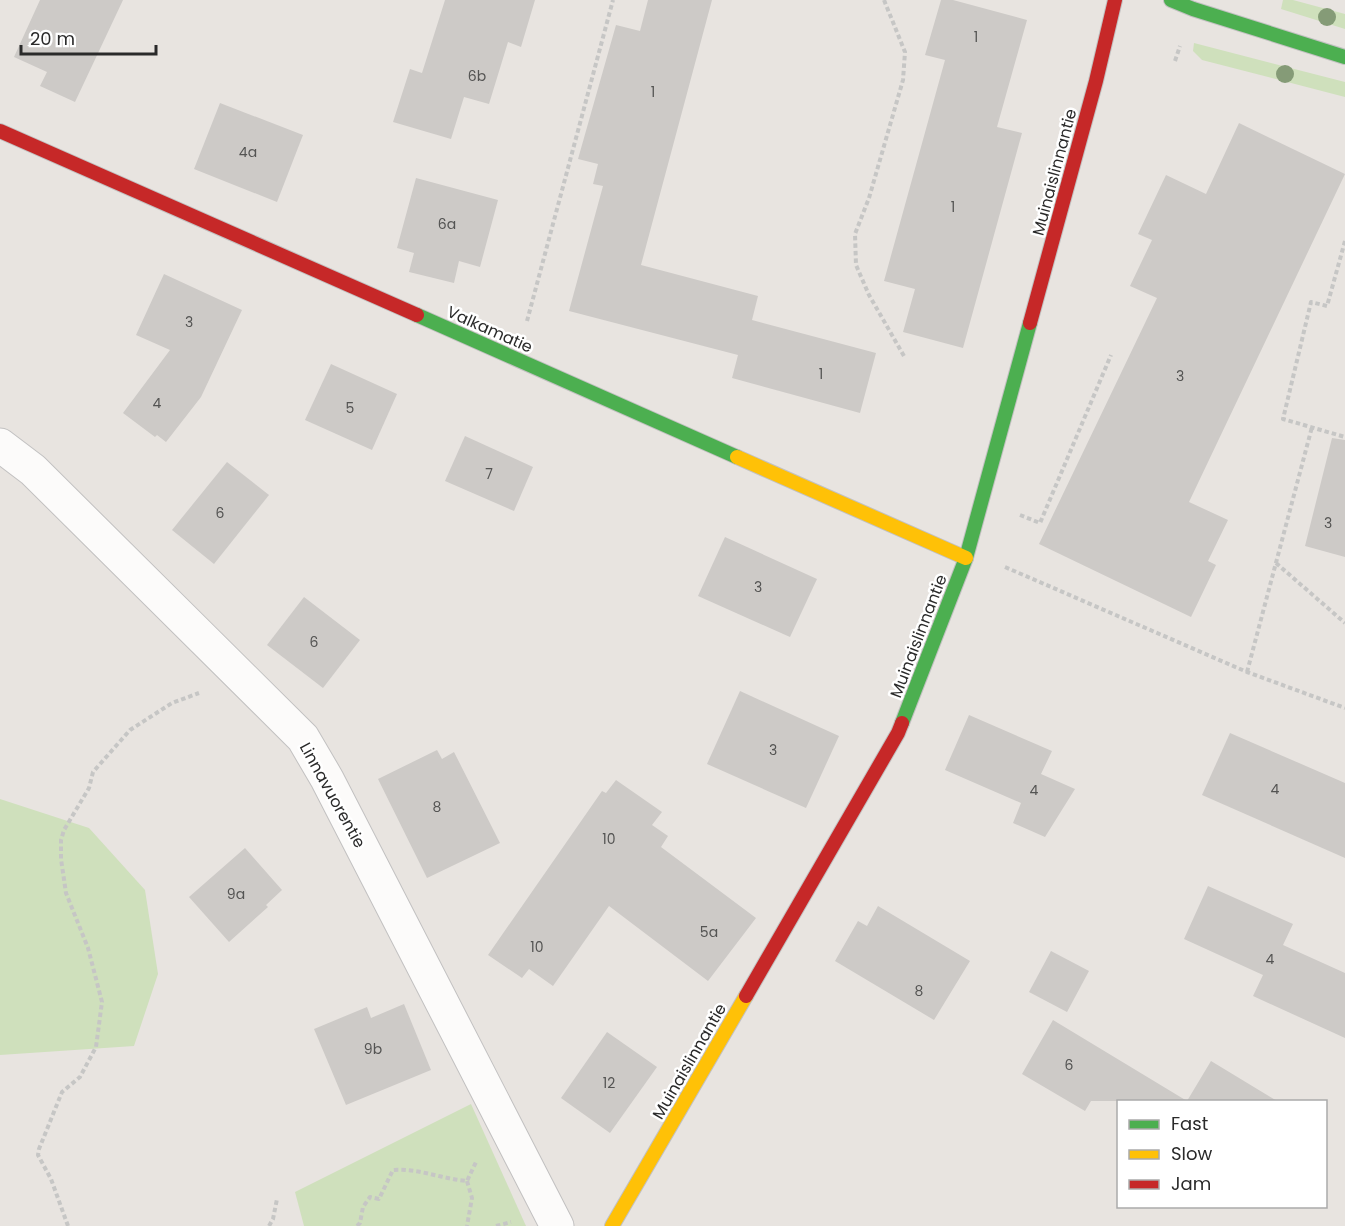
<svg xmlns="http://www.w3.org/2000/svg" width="1345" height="1226" font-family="Poppins,sans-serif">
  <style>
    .green { fill: #cfe0bc }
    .building { fill: #cdcac7 }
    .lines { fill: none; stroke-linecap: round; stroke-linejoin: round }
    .street-casing { stroke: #c2c1c1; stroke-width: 35 }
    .fast-casing { stroke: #c2c1c1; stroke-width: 16 }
    .slow-casing { stroke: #c2c1c1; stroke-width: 16 }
    .jam-casing { stroke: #c2c1c1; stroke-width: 16 }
    .path { stroke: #c6c6c5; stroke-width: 4; stroke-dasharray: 4.5 3; stroke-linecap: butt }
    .street { stroke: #fcfbfa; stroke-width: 33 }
    .fast { stroke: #4caf50; stroke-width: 14 }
    .slow { stroke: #ffc107; stroke-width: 14 }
    .jam { stroke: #c62828; stroke-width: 14 }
    .tree { fill: #859b77 }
    .labels { text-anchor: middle; stroke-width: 5; stroke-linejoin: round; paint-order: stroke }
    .number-label { font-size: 14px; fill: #545453 }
    .street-label { font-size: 16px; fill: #2a2a2a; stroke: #fff }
  </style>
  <rect width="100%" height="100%" fill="#e8e4e0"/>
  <g class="green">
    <polygon points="1283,0 1293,0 1345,14 1345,29 1281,9"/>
    <polygon points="1194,43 1345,82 1345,97 1202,60 1193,51"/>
    <polygon points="0,799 89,828 145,890 158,974 134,1046 0,1055"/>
    <polygon points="471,1104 526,1226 304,1226 295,1192"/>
  </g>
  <g class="building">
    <polygon points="40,0 123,0 75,102 40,86 47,72 14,57"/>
    <polygon points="445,0 535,0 521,47 508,42 489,104 464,97 451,139 393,122 410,69 422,73"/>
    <polygon points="648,0 712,0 641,265 758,296 752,320 876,353 860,413 732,378 738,355 569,311 603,186 593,184 598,164 578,159 616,25 640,31"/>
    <polygon points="941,0 953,0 1027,20 997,127 1022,133 963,348 903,332 915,289 884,281 945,60 925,55"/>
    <polygon points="220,103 303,135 277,202 194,169"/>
    <polygon points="1239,123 1345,174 1189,502 1228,520 1208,561 1216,565 1191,617 1039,544 1157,298 1130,286 1152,240 1138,234 1166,175 1206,194"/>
    <polygon points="416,178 498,200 480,267 459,261 454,283 409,272 414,253 397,248"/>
    <polygon points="164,274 242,310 201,397 166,442 157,435 155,437 123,413 170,350 136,335"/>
    <polygon points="331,364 397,394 372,450 305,420"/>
    <polygon points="465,436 533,467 514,511 445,481"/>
    <polygon points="1332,438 1345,440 1345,557 1305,546"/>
    <polygon points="227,462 269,495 214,564 172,530"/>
    <polygon points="725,537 817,579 790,637 698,596"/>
    <polygon points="304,597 360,640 323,688 267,645"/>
    <polygon points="740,691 839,736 806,808 707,764"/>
    <polygon points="969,715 1052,751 1041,774 1075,789 1045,837 1013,823 1021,803 945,770"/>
    <polygon points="1230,733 1345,783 1345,858 1202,795"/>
    <polygon points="437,750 442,759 454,752 500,843 427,878 378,779"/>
    <polygon points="616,780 662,812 652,825 668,836 661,847 756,918 708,981 609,906 553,986 529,969 522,978 488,955 602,791 606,793"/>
    <polygon points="245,848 282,890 266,905 268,907 229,942 189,897"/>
    <polygon points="1208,886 1293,924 1283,945 1345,973 1345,1038 1253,996 1263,975 1184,939"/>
    <polygon points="878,906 970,961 934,1020 835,961 858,921 867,926"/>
    <polygon points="1051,951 1089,971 1067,1012 1029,992"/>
    <polygon points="404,1004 431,1070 346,1105 314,1029 367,1007 371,1018"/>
    <polygon points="1053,1020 1187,1101 1211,1061 1277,1101 1091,1101 1085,1111 1022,1074"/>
    <polygon points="607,1032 657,1067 610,1133 561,1098"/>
  </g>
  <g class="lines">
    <defs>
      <polyline id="street" points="0,445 33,470 303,738 327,779 557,1226"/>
      <g id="fast">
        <polyline points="1171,0 1193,9 1345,57"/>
        <polyline points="417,315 737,457"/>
        <polyline points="902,723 966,558 1030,323"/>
      </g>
      <g id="slow">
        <polyline points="737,457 966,558"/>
        <polyline points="612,1226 746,996"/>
      </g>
      <g id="jam">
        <polyline points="0,131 417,315"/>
        <polyline points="1030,323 1096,81 1115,0"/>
        <polyline points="746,996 898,733 902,723"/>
      </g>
    </defs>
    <use href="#street" class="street-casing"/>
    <use href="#fast" class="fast-casing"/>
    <use href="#slow" class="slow-casing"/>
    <use href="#jam" class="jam-casing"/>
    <g class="path">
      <polyline points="884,0 905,52 903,80 869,198 855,234 856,265 869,295 904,356"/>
      <polyline points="1175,61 1180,46"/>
      <polyline points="1345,241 1327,306 1311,302 1283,419 1345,437"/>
      <polyline points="527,321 613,0"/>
      <polyline points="1020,515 1040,523 1111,355"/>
      <polyline points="1276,563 1345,623"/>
      <polyline points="1005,567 1247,672 1345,708"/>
      <polyline points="1247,672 1312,427"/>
      <polyline points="467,1181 472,1198 467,1226"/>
      <polyline points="68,1226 51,1179 38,1155 39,1149 62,1092 80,1077 96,1047 102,1002 88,948 66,893 61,859 61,840 64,830 89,788 93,772 130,730 172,703 199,693"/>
      <polyline points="269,1226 273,1219 277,1199"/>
      <path d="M357 1226 360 1223 363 1207 370 1197 379 1199 393 1170C418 1168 442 1179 467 1181L477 1160"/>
      <polyline points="496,1226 511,1222"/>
    </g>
    <use href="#street" class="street"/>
    <use href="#fast" class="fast"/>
    <use href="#slow" class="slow"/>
    <use href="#jam" class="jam"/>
  </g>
  <g class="tree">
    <circle cx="1327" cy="17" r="9"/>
    <circle cx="1285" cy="74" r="9"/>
  </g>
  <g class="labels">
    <g class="number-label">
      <text x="976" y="42">1</text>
      <text x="477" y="81">6b</text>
      <text x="653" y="97">1</text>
      <text x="248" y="157">4a</text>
      <text x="953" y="212">1</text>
      <text x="447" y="229">6a</text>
      <text x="189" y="327">3</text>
      <text x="821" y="379">1</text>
      <text x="1180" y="381">3</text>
      <text x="157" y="408">4</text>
      <text x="350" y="413">5</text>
      <text x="489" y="479">7</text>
      <text x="220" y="518">6</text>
      <text x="1328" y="528">3</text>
      <text x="758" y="592">3</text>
      <text x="314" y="647">6</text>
      <text x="773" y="755">3</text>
      <text x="1275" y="794">4</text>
      <text x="1034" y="795">4</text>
      <text x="437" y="812">8</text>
      <text x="609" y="844">10</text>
      <text x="236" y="899">9a</text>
      <text x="709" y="937">5a</text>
      <text x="537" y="952">10</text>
      <text x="1270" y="964">4</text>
      <text x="919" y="996">8</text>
      <text x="373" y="1054">9b</text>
      <text x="1069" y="1070">6</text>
      <text x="609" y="1088">12</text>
    </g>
    <g class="street-label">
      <text transform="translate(1054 172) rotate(-75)" y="6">Muinaislinnantie</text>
      <text transform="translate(490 329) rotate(24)" y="6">Valkamatie</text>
      <text transform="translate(918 636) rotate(-69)" y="6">Muinaislinnantie</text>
      <text transform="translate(333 795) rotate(61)" y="6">Linnavuorentie</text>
      <text transform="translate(689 1061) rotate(-60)" y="6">Muinaislinnantie</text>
    </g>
  </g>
  <rect x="1117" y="1100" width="210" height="108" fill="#ffffff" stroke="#aaaaaa" stroke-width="1.5"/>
  <rect x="1129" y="1120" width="30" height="9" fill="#4caf50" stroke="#aaaaaa" stroke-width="1.5"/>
  <text x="1171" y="1130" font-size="18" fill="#2a2a2a">Fast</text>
  <rect x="1129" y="1150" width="30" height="9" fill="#ffc107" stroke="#aaaaaa" stroke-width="1.5"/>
  <text x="1171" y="1160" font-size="18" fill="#2a2a2a">Slow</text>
  <rect x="1129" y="1180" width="30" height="9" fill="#c62828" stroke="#aaaaaa" stroke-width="1.5"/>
  <text x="1171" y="1190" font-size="18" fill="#2a2a2a">Jam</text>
  <path d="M21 45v9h135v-9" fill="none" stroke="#2a2a2a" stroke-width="3"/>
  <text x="30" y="45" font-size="18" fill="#2a2a2a" stroke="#ffffff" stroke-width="4.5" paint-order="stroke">20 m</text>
</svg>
